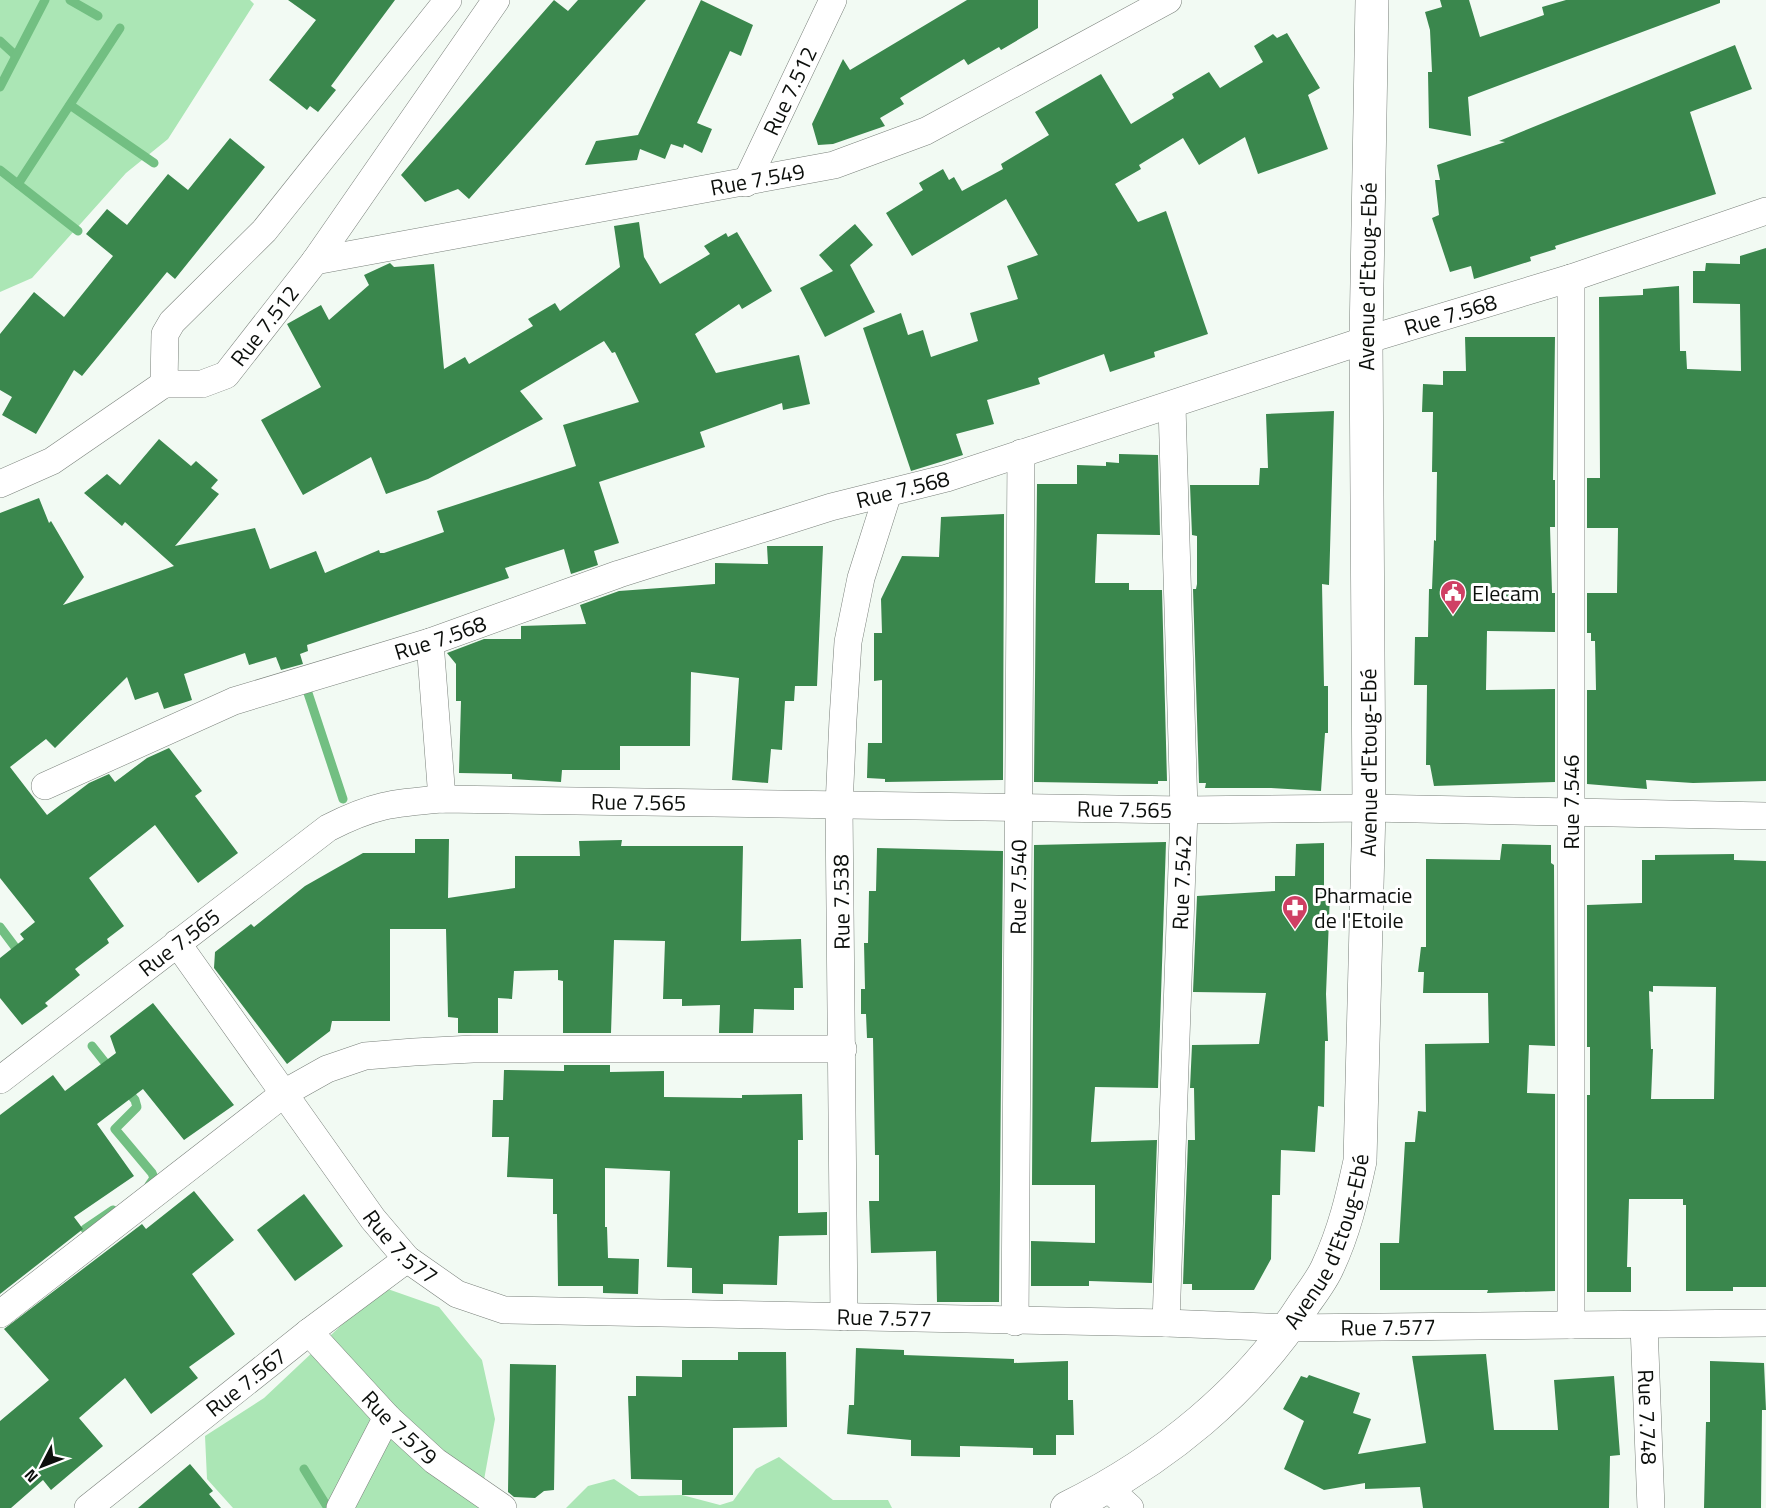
<svg xmlns="http://www.w3.org/2000/svg" width="1766" height="1508" font-family="'Titillium Web',sans-serif">
  <style>
    .green { fill: #abe6b5 }
    .lines { fill: none; stroke-linecap: round; stroke-linejoin: round }
    .stream { stroke: #72bf82; stroke-width: 9 }
    .building { fill: #3a874d; fill-rule: evenodd }
    .street-casing { stroke: #7a817b; stroke-width: 28 }
    .primary-casing { stroke: #7a817b; stroke-width: 34 }
    .street { stroke: #fff; stroke-width: 27 }
    .primary { stroke: #fff; stroke-width: 33 }
    .labels { text-anchor: middle; stroke-width: 6; stroke-linejoin: round; paint-order: stroke }
    .street-label { font-size: 22px; fill: #0c0f0c; stroke: #fff }
    .poi-label { font-size: 22px; fill: #0c0f0c; stroke: #fff; text-anchor: start }
  </style>
  <rect width="100%" height="100%" fill="#f2faf3"/>
  <g class="green">
    <polygon points="0,0 250,0 254,4 168,139 126,173 32,278 0,292"/>
    <polygon points="382,1287 439,1307 482,1360 495,1419 480,1502 487,1508 233,1508 207,1479 205,1436 264,1398"/>
    <polygon points="779,1457 833,1500 888,1500 892,1508 566,1508 588,1486 614,1479 639,1496 682,1495 720,1505 733,1501 756,1469"/>
  </g>
  <g class="lines">
    <g class="stream">
      <polyline points="70,0 98,16"/>
      <polyline points="0,41 14,54"/>
      <polyline points="0,87 45,0"/>
      <polyline points="70,105 154,163"/>
      <polyline points="0,170 78,231"/>
      <polyline points="18,184 120,28"/>
      <polyline points="307,690 343,799"/>
      <polyline points="0,927 21,955"/>
      <polyline points="92,1046 111,1070"/>
      <polyline points="125,1088 135,1100 137,1107 115,1129 152,1173 154,1178 149,1185"/>
      <polyline points="85,1229 113,1210"/>
      <polyline points="304,1469 328,1508"/>
    </g>
  </g>
  <g class="building">
    <polygon points="288,0 395,0 331,86 336,90 318,112 310,106 307,110 269,80 316,20"/>
    <polygon points="554,0 568,11 578,0 646,0 469,199 458,189 425,202 401,175"/>
    <polygon points="701,0 753,25 741,56 730,51 697,123 712,129 702,153 684,144 683,148 671,144 665,159 640,149 637,160 585,165 596,141 638,135"/>
    <polygon points="967,0 1038,0 1038,28 1001,50 999,47 968,65 964,59 900,98 904,104 880,118 885,126 833,144 818,145 812,124 843,59 850,70"/>
    <polygon points="1440,0 1469,0 1480,37 1544,15 1542,7 1566,0 1720,0 1720,3 1468,97 1471,136 1429,128 1428,72 1432,72 1430,30 1425,12 1442,7"/>
    <polygon points="1287,33 1320,88 1308,95 1328,149 1258,174 1245,137 1199,165 1183,138 1139,165 1141,169 1115,184 1138,222 1166,211 1208,334 1154,352 1155,357 1110,372 1104,354 1038,378 1040,384 987,400 994,424 956,434 963,455 911,471 863,328 901,313 908,335 923,330 931,357 978,341 970,313 1018,299 1007,266 1038,255 1006,199 912,256 886,213 923,190 919,183 943,169 949,180 954,177 962,191 1003,169 1001,164 1049,135 1035,112 1101,74 1131,124 1174,98 1172,94 1209,72 1220,88 1263,62 1254,46 1273,34 1277,38"/>
    <polygon points="1735,45 1752,89 1690,112 1716,194 1555,246 1556,249 1530,257 1531,261 1474,279 1471,266 1450,272 1432,218 1439,215 1435,180 1440,180 1437,165 1505,142 1499,141"/>
    <polygon points="230,138 265,167 175,279 167,272 82,376 74,370 36,434 2,415 12,397 0,390 0,334 34,292 64,317 113,256 86,234 107,209 127,225 168,174 188,190"/>
    <polygon points="639,222 644,257 660,284 710,254 704,246 726,233 728,237 737,232 772,291 742,309 739,304 695,334 716,373 799,355 810,404 783,410 782,403 700,432 705,447 599,482 619,543 594,551 598,565 571,574 564,549 505,568 509,578 307,645 308,651 300,654 303,664 281,670 276,657 249,665 245,653 184,674 192,700 164,709 158,692 135,700 127,677 55,748 46,739 10,767 47,815 89,783 109,774 115,782 147,758 169,748 202,791 195,796 238,853 198,883 155,825 89,878 124,926 107,939 109,943 75,969 80,975 45,1003 48,1006 22,1025 0,998 0,958 24,939 20,934 35,922 0,878 0,513 39,498 49,523 51,521 84,577 63,605 174,566 125,522 122,526 84,493 107,474 120,485 159,439 191,466 196,461 218,480 211,488 219,494 175,546 255,528 270,569 316,551 325,573 379,550 380,553 384,553 444,532 437,511 576,466 563,425 639,402 615,352 612,353 604,341 520,391 543,419 428,479 386,494 371,457 303,495 261,420 321,387 287,324 321,305 329,320 369,285 364,275 390,263 394,267 434,264 444,369 465,357 469,364 533,326 528,319 555,303 560,311 620,267 614,226"/>
    <polygon points="855,224 873,245 850,265 875,312 825,337 800,288 833,271 819,255"/>
    <polygon points="1766,248 1766,781 1693,783 1646,780 1647,789 1587,784 1587,690 1596,690 1595,641 1591,641 1591,633 1587,633 1587,593 1617,593 1618,528 1587,528 1587,478 1600,478 1599,297 1643,295 1643,289 1679,286 1680,351 1686,351 1687,369 1741,371 1740,304 1693,303 1693,271 1705,271 1706,263 1740,264 1740,256"/>
    <polygon points="1465,337 1555,337 1553,480 1555,480 1555,527 1550,527 1552,593 1555,593 1555,632 1487,631 1486,690 1555,689 1555,782 1434,786 1430,765 1426,765 1427,685 1414,685 1415,637 1428,637 1429,589 1432,589 1434,540 1436,541 1437,472 1432,472 1433,412 1422,412 1423,384 1443,385 1443,371 1466,371"/>
    <polygon points="1334,411 1329,585 1322,584 1324,686 1328,686 1328,733 1325,733 1321,791 1271,788 1205,788 1206,783 1199,783 1193,589 1196,589 1197,584 1197,536 1192,535 1190,485 1259,485 1260,468 1268,468 1266,414"/>
    <polygon points="1119,454 1158,455 1160,535 1097,534 1095,583 1129,583 1129,590 1162,590 1167,781 1158,781 1158,784 1034,782 1037,484 1077,484 1077,465 1106,466 1106,462 1119,463"/>
    <polygon points="1004,514 1003,780 885,782 885,779 867,778 868,743 882,743 882,680 874,681 874,633 882,633 881,599 902,556 939,557 941,517"/>
    <polygon points="767,546 823,546 817,686 795,686 794,701 785,701 782,750 771,749 768,783 732,780 739,678 691,672 690,746 620,746 620,770 562,770 561,782 512,779 512,774 459,773 461,701 456,701 456,664 447,653 484,639 521,639 521,626 586,624 580,605 619,591 715,584 715,563 768,564"/>
    <polygon points="415,839 449,839 448,898 515,888 515,856 580,856 579,841 622,840 621,846 743,846 741,941 801,939 803,988 794,988 794,1010 754,1009 753,1033 719,1033 720,1005 682,1006 682,999 663,999 665,941 614,940 611,1033 563,1033 563,981 558,980 558,970 514,971 512,999 498,998 498,1033 458,1033 458,1018 448,1017 446,929 390,929 390,1021 332,1021 330,1031 287,1064 214,968 215,952 251,924 254,927 305,886 363,853 415,853"/>
    <polygon points="1166,842 1158,1088 1095,1087 1091,1142 1157,1140 1152,1283 1089,1281 1089,1286 1031,1286 1031,1241 1095,1243 1095,1185 1032,1185 1034,845"/>
    <polygon points="1324,843 1324,894 1330,894 1326,994 1328,1041 1325,1041 1324,1107 1318,1106 1315,1152 1281,1150 1280,1195 1272,1195 1271,1259 1254,1290 1192,1290 1192,1284 1183,1284 1188,1140 1195,1140 1194,1088 1190,1088 1192,1045 1259,1044 1266,993 1193,992 1197,896 1275,891 1275,876 1295,876 1296,844"/>
    <polygon points="1502,844 1551,845 1551,863 1554,865 1555,1046 1529,1045 1527,1093 1555,1094 1555,1291 1487,1293 1488,1290 1380,1290 1380,1243 1399,1243 1405,1142 1415,1142 1418,1111 1426,1112 1425,1044 1489,1043 1488,993 1423,993 1424,972 1418,972 1421,947 1426,947 1426,859 1500,860"/>
    <polygon points="877,848 1003,851 999,1302 937,1302 936,1251 871,1253 869,1201 879,1201 879,1155 875,1155 873,1038 867,1038 866,1014 861,1014 861,989 865,989 864,943 868,943 869,891 876,891"/>
    <path d="M1734 854V860L1766 861V1287H1733V1291H1686V1205H1683V1199H1629L1627 1267H1631V1292H1587V1095H1590V1047H1587V905L1642 903V860H1655V855ZM1653 986 1716 987 1714 1099H1651L1653 1049H1651L1649 991 1653 992Z"/>
    <polygon points="153,1003 234,1105 184,1140 143,1089 97,1124 134,1176 74,1217 83,1229 0,1294 0,1115 53,1075 65,1091 116,1053 110,1036"/>
    <polygon points="564,1065 610,1065 610,1072 664,1071 664,1097 742,1098 742,1095 802,1094 803,1140 798,1140 798,1213 827,1212 827,1235 779,1236 777,1285 723,1284 723,1294 692,1293 692,1268 667,1267 670,1171 605,1168 605,1227 607,1227 608,1258 639,1259 638,1294 603,1293 603,1286 558,1286 557,1214 553,1214 553,1179 507,1177 509,1137 492,1137 493,1100 503,1100 504,1070 564,1071"/>
    <polygon points="194,1191 234,1240 192,1274 235,1334 189,1367 198,1378 151,1414 125,1378 79,1418 103,1446 51,1490 43,1480 11,1508 0,1508 0,1421 49,1380 4,1329 142,1224 146,1229"/>
    <polygon points="304,1194 343,1246 295,1281 257,1230"/>
    <polygon points="856,1348 904,1350 904,1355 1014,1359 1014,1363 1068,1361 1068,1400 1073,1400 1074,1435 1056,1435 1056,1455 1033,1455 1033,1448 960,1446 960,1457 911,1456 911,1440 847,1434 849,1405 854,1405"/>
    <polygon points="738,1352 786,1352 787,1427 733,1428 733,1495 682,1495 682,1480 631,1479 628,1396 636,1396 636,1376 682,1377 682,1360 738,1360"/>
    <polygon points="1486,1354 1494,1430 1558,1430 1554,1380 1614,1376 1620,1455 1610,1456 1609,1508 1423,1508 1420,1487 1365,1489 1365,1483 1324,1490 1284,1469 1304,1421 1283,1409 1301,1376 1307,1378 1309,1375 1360,1393 1353,1413 1371,1419 1358,1454 1426,1443 1412,1356"/>
    <polygon points="1710,1361 1764,1363 1766,1410 1762,1410 1761,1508 1704,1508 1706,1422 1710,1422"/>
    <polygon points="510,1364 556,1365 554,1490 544,1491 535,1498 514,1497 508,1492"/>
    <polygon points="190,1464 213,1491 209,1494 221,1508 138,1508"/>
  </g>
  <g class="lines">
    <defs>
      <g id="street">
        <path id="s1" d="M448 0 264 231 172 322 165 334 164 384H202L226 375 315 261 496 0"/>
        <path id="s2" d="M746 183 833 0"/>
        <path id="s3" d="M315 261 834 165 926 131 1168 0"/>
        <polyline points="1571,278 1571,1325"/>
        <polyline points="0,484 52,461 164,384"/>
        <polyline points="430,642 442,799"/>
        <path id="s4" d="M45 786 234 701 430 642 619 574 831 507 947 478 1366 340 1571 278 1766 211"/>
        <path id="s5" d="M177 943 373 1219 407 1259 457 1294 504 1310 1166 1323 1289 1328 1766 1323"/>
        <path id="s6" d="M0 1080 328 828C373 805 392 803 442 799L1184 810 1369 808 1766 816"/>
        <polyline points="0,1314 286,1092 327,1069 365,1056 414,1052 473,1049 843,1049"/>
        <polyline points="844,1317 839,806 843,719 848,642 861,578 888,493"/>
        <path id="s7" d="M1015 1322 1021 453"/>
        <path id="s8" d="M1166 1323 1184 810 1172 406"/>
        <path id="s9" d="M1644 1325 1651 1508"/>
        <path id="s10" d="M309 1332 387 1417 435 1461 503 1508"/>
        <polyline points="1108,1488 1130,1508"/>
        <path id="s11" d="M88 1508 309 1332 407 1259"/>
        <polyline points="340,1508 387,1417"/>
      </g>
      <g id="primary">
        <path id="s12" d="M1067 1508C1162 1461 1249 1391 1306 1301 1314 1290 1323 1278 1328 1266 1344 1232 1352 1198 1360 1161L1369 808 1366 340 1372 0"/>
      </g>
    </defs>
    <use href="#street" class="street-casing"/>
    <use href="#primary" class="primary-casing"/>
    <use href="#street" class="street"/>
    <use href="#primary" class="primary"/>
  </g>
  <defs>
    <symbol id="civic-pin" viewBox="-11 -11 22 30"><path d="M0 17L-7.5 6A9.5 9.5 0 1 1 7.5 6Z" fill="#cf4064" stroke="#fff"/><path d="M-.6-6.5H3V-4.5H.6V-3L4-1V1h2V6H-6V1h2V-1L-.6-3ZM-1.2 2.5V6h2.4V2.5Z" fill="#fff"/></symbol>
    <symbol id="pharmacy-pin" viewBox="-11 -11 22 30"><path d="M0 17L-7.5 6A9.5 9.5 0 1 1 7.5 6Z" fill="#cf4064" stroke="#fff"/><path d="M-2-6h4v4h4v4h-4v4h-4v-4h-4v-4h4Z" fill="#fff"/></symbol>
  </defs>
  <g fill-rule="evenodd">
    <use href="#civic-pin" x="1438" y="578" width="30" height="40"/>
    <use href="#pharmacy-pin" x="1280" y="893" width="30" height="40"/>
  </g>
  <g class="labels">
    <g class="street-label">
      <text dy="8" stroke="none"><textPath href="#s2" startOffset="102">Rue 7.512</textPath></text>
      <text dy="8" stroke="none"><textPath href="#s3" startOffset="450">Rue 7.549</textPath></text>
      <text dy="8" stroke="none"><textPath href="#s12" startOffset="1356">Avenue d'Etoug-Ebé</textPath></text>
      <text dy="8" stroke="none"><textPath href="#s4" startOffset="1484">Rue 7.568</textPath></text>
      <text dy="8" stroke="none"><textPath href="#s1" startOffset="615">Rue 7.512</textPath></text>
      <text dy="8" stroke="none"><textPath href="#s4" startOffset="909">Rue 7.568</textPath></text>
      <text dy="8" stroke="none"><textPath href="#s4" startOffset="423">Rue 7.568</textPath></text>
      <text dy="8" stroke="none"><textPath href="#s12" startOffset="870">Avenue d'Etoug-Ebé</textPath></text>
      <text dy="8" stroke="none"><textPath href="#s6" startOffset="729">Rue 7.565</textPath></text>
      <text transform="translate(1571 802) rotate(-90)" y="8">Rue 7.546</text>
      <text dy="8" stroke="none"><textPath href="#s6" startOffset="1215">Rue 7.565</textPath></text>
      <text dy="8" stroke="none"><textPath href="#s8" startOffset="441">Rue 7.542</textPath></text>
      <text dy="8" stroke="none"><textPath href="#s7" startOffset="435">Rue 7.540</textPath></text>
      <text transform="translate(841 902) rotate(-91)" y="8">Rue 7.538</text>
      <text dy="8" stroke="none"><textPath href="#s6" startOffset="226">Rue 7.565</textPath></text>
      <text dy="8" stroke="none"><textPath href="#s12" startOffset="384">Avenue d'Etoug-Ebé</textPath></text>
      <text dy="8" stroke="none"><textPath href="#s5" startOffset="378">Rue 7.577</textPath></text>
      <text dy="8" stroke="none"><textPath href="#s5" startOffset="882">Rue 7.577</textPath></text>
      <text dy="8" stroke="none"><textPath href="#s5" startOffset="1386">Rue 7.577</textPath></text>
      <text dy="8" stroke="none"><textPath href="#s11" startOffset="202">Rue 7.567</textPath></text>
      <text dy="8" stroke="none"><textPath href="#s9" startOffset="92">Rue 7.748</textPath></text>
      <text dy="8" stroke="none"><textPath href="#s10" startOffset="132">Rue 7.579</textPath></text>
    </g>
    <g class="poi-label">
      <text x="1472" y="601">Elecam</text>
      <text x="1314" y="903">Pharmacie<tspan x="1314" dy="25">de l'Etoile</tspan></text>
    </g>
  </g>
  <g transform="translate(42 1466) rotate(228)" stroke="#ffffff" stroke-width="4.5" paint-order="stroke">
  <path d="M0-4.5L10 22L0 15L-10 22Z" fill="#0c0f0c"/>
  <text y="-9" font-size="16" font-weight="bold" text-anchor="middle" fill="#0c0f0c">N</text>
  </g>
</svg>
